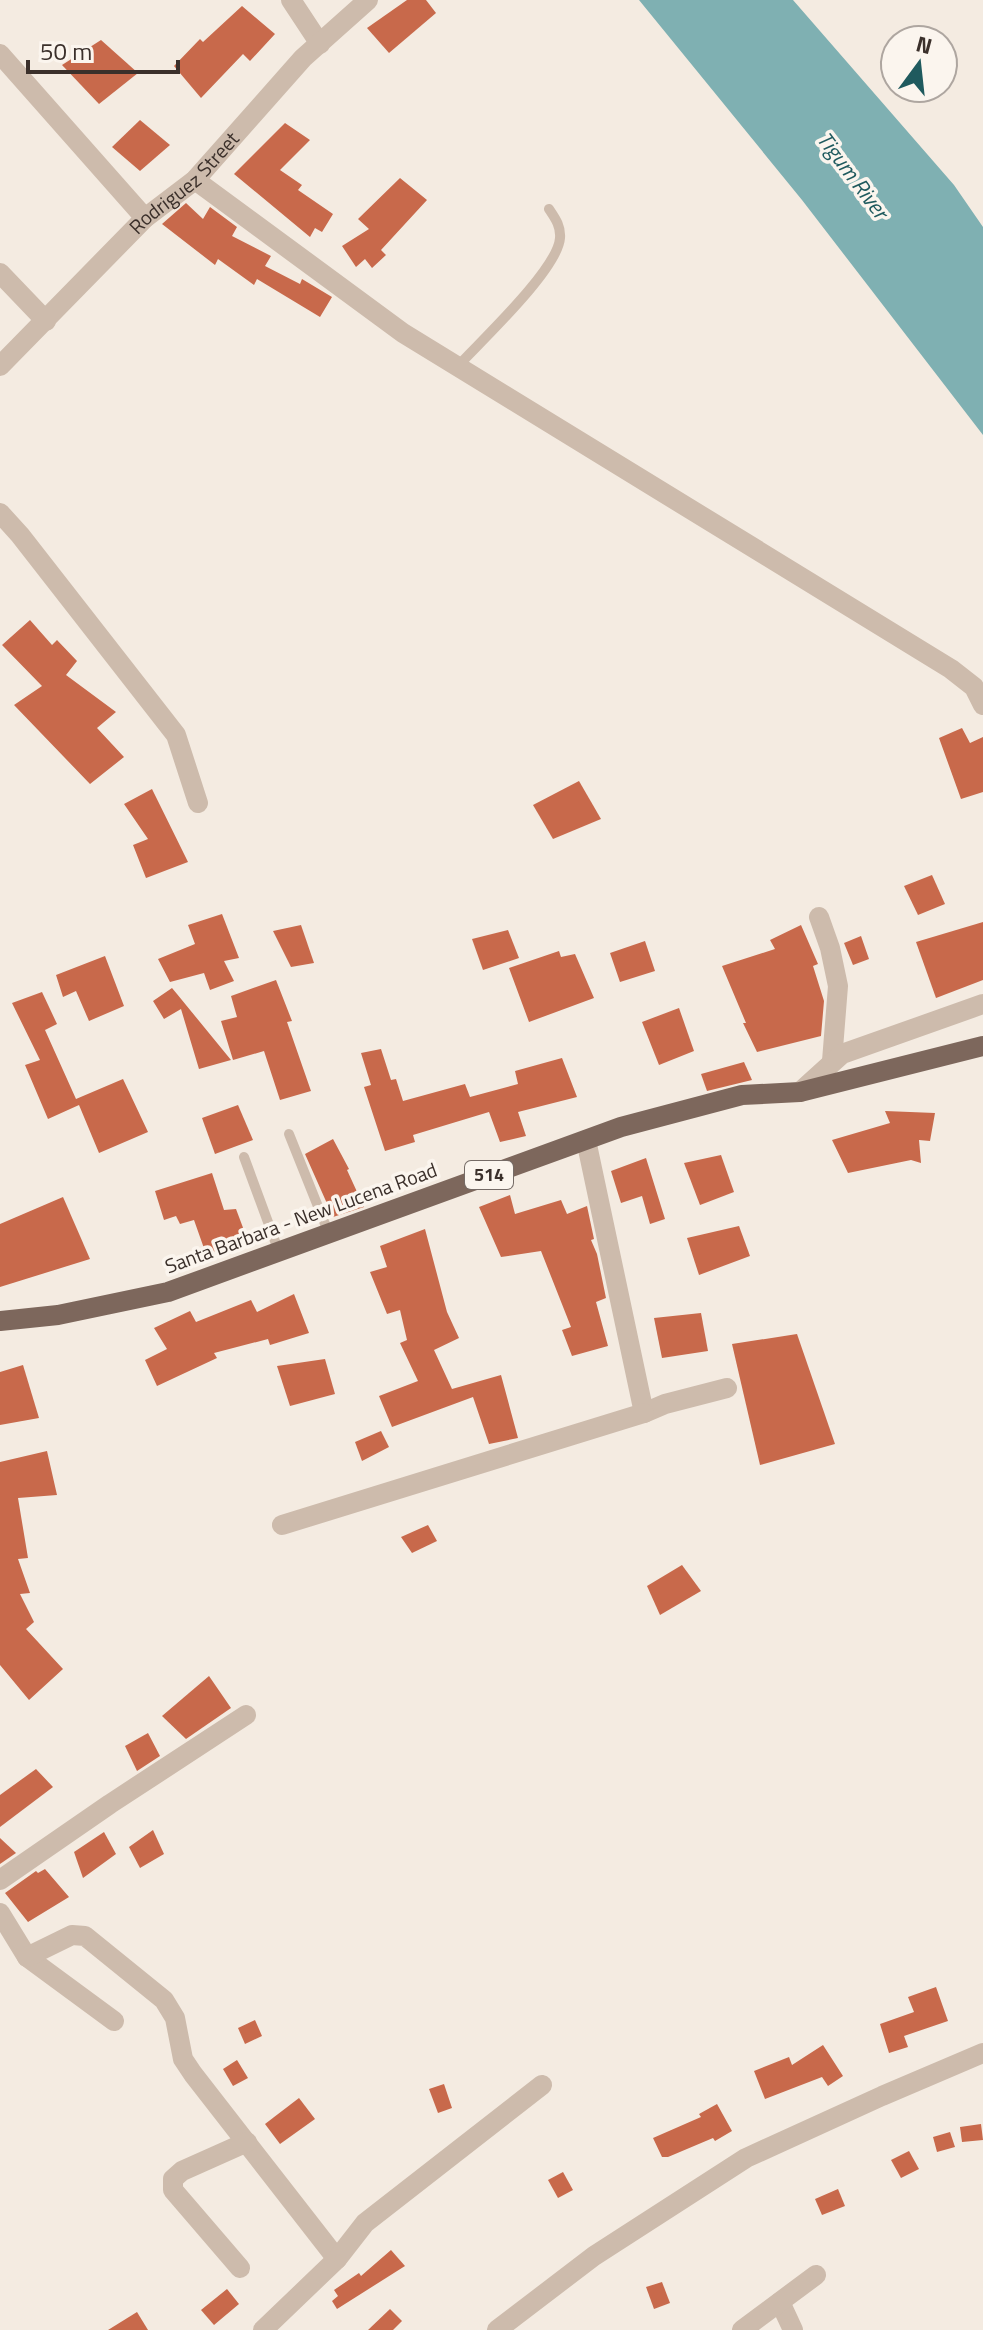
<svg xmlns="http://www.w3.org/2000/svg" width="983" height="2330" font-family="'Titillium Web',sans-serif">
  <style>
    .water { fill: #7fb0b2 }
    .building { fill: #c8694b }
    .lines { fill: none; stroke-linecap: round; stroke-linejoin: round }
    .service { stroke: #cdbbac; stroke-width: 10 }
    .minor { stroke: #cdbbac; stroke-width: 20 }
    .primary { stroke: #7d675c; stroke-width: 20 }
    .labels { text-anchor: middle; stroke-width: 7; stroke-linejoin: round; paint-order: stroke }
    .shield { fill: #fbf5ee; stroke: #756b66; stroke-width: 2 }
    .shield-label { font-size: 18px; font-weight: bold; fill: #3b302b }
    .street-label { font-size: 20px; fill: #3b302b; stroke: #fbf5ee }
    .water-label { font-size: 22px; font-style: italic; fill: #1f5a5e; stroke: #fbf5ee }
  </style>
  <rect width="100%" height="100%" fill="#f4ebe1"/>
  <polygon class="water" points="639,0 793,0 954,185 983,227 983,435 802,200"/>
  <g class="building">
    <polygon points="407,0 426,0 436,13 389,53 367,28"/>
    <polygon points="242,6 275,34 250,61 243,54 201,98 174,66 200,39 203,42"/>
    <polygon points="101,40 138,73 99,104 62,65"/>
    <polygon points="140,120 170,145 140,171 112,147"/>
    <polygon points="285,123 310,140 280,170 302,185 298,190 333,214 322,232 315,228 310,237 234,174"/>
    <polygon points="400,178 427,200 381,250 386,255 372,268 365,259 356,267 342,246 369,229 358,219"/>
    <polygon points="186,203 203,219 210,207 237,227 232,236 271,256 265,266 300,284 302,279 332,297 320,317 257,279 254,285 218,259 215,265 162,224"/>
    <polygon points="30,620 52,645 57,640 77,661 66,675 116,712 97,728 124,757 90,784 14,705 42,686 2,645"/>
    <polygon points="962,728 970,743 983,737 983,792 961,799 939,738"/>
    <polygon points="579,781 601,819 553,839 533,805"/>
    <polygon points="152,789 188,862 146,878 133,845 148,839 124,804"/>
    <polygon points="932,875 945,904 918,915 904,886"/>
    <polygon points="222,914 239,958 224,961 234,981 210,990 204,973 170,982 158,959 195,944 188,925"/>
    <polygon points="983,922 983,980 936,998 916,942"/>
    <polygon points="301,925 314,963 291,967 273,931"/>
    <polygon points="801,925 818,964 813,966 824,1001 821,1036 757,1052 743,1023 746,1023 722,966 775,949 770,940"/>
    <polygon points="508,930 519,958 483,970 472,939"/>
    <polygon points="861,936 869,959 853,965 844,943"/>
    <polygon points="645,941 655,971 620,982 610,953"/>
    <polygon points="559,951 561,957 575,954 594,998 529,1022 509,968"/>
    <polygon points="105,956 124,1006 89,1021 76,991 63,997 56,975"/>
    <polygon points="276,980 292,1021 287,1022 311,1091 280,1100 264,1051 233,1060 221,1021 237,1017 231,996"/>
    <polygon points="172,988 177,994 231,1060 199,1069 181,1009 164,1019 153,1001"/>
    <polygon points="42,992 57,1024 45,1030 76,1099 123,1079 148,1132 99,1153 79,1105 48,1119 25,1065 40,1060 12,1003"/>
    <polygon points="679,1008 694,1051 659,1065 642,1022"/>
    <polygon points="381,1049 391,1080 396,1079 403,1101 465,1084 470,1097 518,1084 515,1071 562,1058 577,1097 518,1112 526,1136 500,1142 489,1112 413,1135 415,1142 385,1151 364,1087 371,1085 361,1053"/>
    <polygon points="744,1062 752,1080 707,1091 701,1074"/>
    <polygon points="238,1105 253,1140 215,1154 202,1118"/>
    <polygon points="885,1111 935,1113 930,1141 919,1140 921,1163 911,1160 848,1173 832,1140 890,1123"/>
    <polygon points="333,1139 349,1169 347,1170 364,1207 333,1217 305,1154"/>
    <polygon points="721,1155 734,1192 700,1205 684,1163"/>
    <polygon points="646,1158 665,1219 650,1224 642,1196 621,1203 611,1171"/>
    <polygon points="212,1173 224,1210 236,1209 248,1241 206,1254 194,1220 180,1224 176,1216 164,1220 155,1191"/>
    <polygon points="510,1195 515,1214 561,1200 567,1214 587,1206 594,1239 591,1240 597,1254 606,1298 596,1302 608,1346 572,1356 562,1330 571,1327 541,1251 501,1257 479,1207"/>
    <polygon points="63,1197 90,1259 0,1287 0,1224"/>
    <polygon points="739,1226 750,1256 699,1275 687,1238"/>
    <polygon points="425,1229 447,1312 459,1338 434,1350 452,1389 501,1375 518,1438 489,1444 473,1397 392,1427 379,1396 418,1381 400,1343 407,1340 400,1310 387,1314 370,1272 387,1267 380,1246"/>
    <polygon points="294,1294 309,1333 270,1345 268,1339 214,1353 217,1358 157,1386 145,1360 167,1349 154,1328 190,1311 196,1322 251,1300 257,1312"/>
    <polygon points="701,1313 708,1351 662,1358 654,1318"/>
    <polygon points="797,1334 835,1444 760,1465 732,1344"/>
    <polygon points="325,1359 335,1394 290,1406 277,1366"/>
    <polygon points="23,1365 39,1418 0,1425 0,1372"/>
    <polygon points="381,1431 389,1447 362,1461 355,1442"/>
    <polygon points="47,1451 57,1495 18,1498 28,1558 18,1559 30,1593 20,1594 34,1622 26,1629 63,1669 29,1700 0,1665 0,1462"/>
    <polygon points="428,1525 437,1541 412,1553 401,1537"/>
    <polygon points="682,1565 701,1591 660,1615 647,1586"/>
    <polygon points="209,1676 231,1708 186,1739 162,1716"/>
    <polygon points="148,1733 160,1756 137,1771 125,1746"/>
    <polygon points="36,1769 53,1787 0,1827 0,1795"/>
    <polygon points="153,1830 164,1854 140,1868 129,1847"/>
    <polygon points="104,1832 116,1854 83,1878 74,1852"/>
    <polygon points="0,1838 16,1853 0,1864"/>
    <polygon points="45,1869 69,1897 28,1922 5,1893 36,1871 38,1873"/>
    <polygon points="936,1987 948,2021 904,2036 908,2047 889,2053 880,2024 914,2012 908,1997"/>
    <polygon points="255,2020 262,2036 245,2044 238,2028"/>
    <polygon points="823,2045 843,2076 828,2086 822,2077 765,2099 754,2071 789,2057 792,2065"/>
    <polygon points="237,2060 248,2078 233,2086 223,2069"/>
    <polygon points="444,2084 452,2108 438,2113 429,2089"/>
    <polygon points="299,2098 315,2119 280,2144 265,2124"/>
    <polygon points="717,2104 732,2131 715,2141 713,2138 668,2157 662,2157 653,2138 701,2117 699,2114"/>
    <polygon points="981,2124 983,2140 962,2142 960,2127"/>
    <polygon points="950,2132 955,2147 937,2152 933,2137"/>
    <polygon points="909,2151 919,2169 901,2178 891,2160"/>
    <polygon points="563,2172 573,2190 558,2198 548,2180"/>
    <polygon points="838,2189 845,2206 822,2215 815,2199"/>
    <polygon points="391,2250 405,2266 337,2309 332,2301 338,2296 334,2290 359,2273 361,2276"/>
    <polygon points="662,2282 670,2303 654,2309 646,2287"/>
    <polygon points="227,2289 239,2304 214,2325 201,2310"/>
    <polygon points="390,2309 402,2321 393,2330 368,2330"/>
    <polygon points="137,2312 148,2330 108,2330"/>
  </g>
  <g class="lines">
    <g class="service">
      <path d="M458 366C481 341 558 269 560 238 561 226 555 218 549 209"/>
      <polyline points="289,1134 329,1234"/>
      <polyline points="244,1157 279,1252"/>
    </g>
    <g class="minor">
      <polyline points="291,0 320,44"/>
      <polyline points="0,54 145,218"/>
      <polyline points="195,180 403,333 951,669 974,687 983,705"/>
      <polyline points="0,273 46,321"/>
      <path id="s1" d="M0 366 145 218 195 180 303 58 368 0"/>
      <polyline points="0,513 20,535 176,735 198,803"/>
      <polyline points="819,917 830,948 838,986 832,1061"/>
      <polyline points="800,1092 842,1054 983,1004"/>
      <polyline points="586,1140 644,1413 665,1404 727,1388"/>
      <polyline points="282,1525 644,1413"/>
      <polyline points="0,1880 110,1804 246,1715"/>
      <polyline points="0,1913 27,1957 114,2021"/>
      <polyline points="27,1957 72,1935 85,1936 164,2000 175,2018 183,2059 193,2074 337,2259"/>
      <polyline points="240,2268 173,2190 173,2179 182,2171 247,2142"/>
      <polyline points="780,2302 793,2330"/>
      <polyline points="263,2330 337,2259 365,2223 542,2085"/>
      <polyline points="497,2330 594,2256 746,2158 882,2096 983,2053"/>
      <polyline points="742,2330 816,2275"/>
    </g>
    <polyline class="primary" points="0,1321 58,1315 168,1292 621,1127 742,1095 800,1092 983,1046"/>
  </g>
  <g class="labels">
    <rect class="shield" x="465" y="1161" width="48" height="28" rx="6"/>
    <g class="shield-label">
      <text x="489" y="1181">514</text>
    </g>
    <g class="street-label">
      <text dy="7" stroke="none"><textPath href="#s1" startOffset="260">Rodriguez Street</textPath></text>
      <text transform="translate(301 1218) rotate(-20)" y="7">Santa Barbara - New Lucena Road</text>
    </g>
    <g class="water-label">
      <text transform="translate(853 175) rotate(53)" y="8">Tigum River</text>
    </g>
  </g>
  <g transform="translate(919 64) rotate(15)"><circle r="38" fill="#fbf5ee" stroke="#aea6a0" stroke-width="2"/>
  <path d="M0-6L14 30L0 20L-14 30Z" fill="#1f5a5e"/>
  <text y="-12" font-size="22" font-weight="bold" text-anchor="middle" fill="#3b302b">N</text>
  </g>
  <path d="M28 60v12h150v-12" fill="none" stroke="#3b302b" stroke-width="4"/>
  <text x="40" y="60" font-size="24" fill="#3b302b" stroke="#fbf5ee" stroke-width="6" paint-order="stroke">50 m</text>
</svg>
